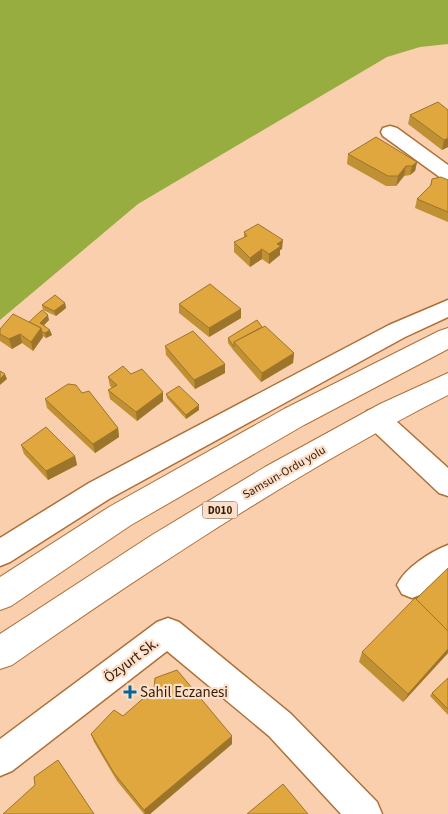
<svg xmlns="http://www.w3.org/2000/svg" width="448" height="814" font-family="'Source Sans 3',sans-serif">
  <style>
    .water { fill: #97ad40 }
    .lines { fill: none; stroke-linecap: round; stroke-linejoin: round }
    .minor-casing { stroke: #af7038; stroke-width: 3 }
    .trunk-casing { stroke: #af7038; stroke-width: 2 }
    .minor { fill: #fff; fill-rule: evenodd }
    .trunk { fill: #fff; fill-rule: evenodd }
    .wall { fill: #c09034 }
    .shaded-wall { fill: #9c752b }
    .building { fill: #dfa73d; stroke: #9c752b }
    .poi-dot { fill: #086696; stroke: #fcdfca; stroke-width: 2 }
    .labels { text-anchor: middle; stroke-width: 4.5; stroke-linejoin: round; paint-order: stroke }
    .shield { fill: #fcdfca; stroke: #71563f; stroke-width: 1 }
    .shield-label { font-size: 11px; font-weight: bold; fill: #351c04 }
    .street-label { font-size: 12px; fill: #351c04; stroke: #fcdfca }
    .near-street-label { font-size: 15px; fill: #351c04; stroke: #fcdfca }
    .near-poi-label { font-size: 15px; fill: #351c04; stroke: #fcdfca; text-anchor: start }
  </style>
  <rect width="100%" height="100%" fill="#f9cfae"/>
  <polygon class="water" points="0,0 448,0 448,44 420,47 387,57 138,204 0,320"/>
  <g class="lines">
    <defs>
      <g id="minor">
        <polygon points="390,126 397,128 448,165 448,180 441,178 383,136 381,132 383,128"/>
        <polygon points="448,300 448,317 405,337 109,499 10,562 0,566 0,538 89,483 389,325"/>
        <polygon points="376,408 385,411 448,468 448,496 439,493 367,425 363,418 367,411"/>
        <path d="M448 545V575L422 594 412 598 402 594 397 585C405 568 430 552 448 545Z"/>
        <polygon points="168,618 179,622 291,714 377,802 382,814 341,814 269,736 167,651 12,771 0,776 0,739 157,622"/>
      </g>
      <g id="trunk">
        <polygon points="448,328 448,349 304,425 131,525 11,606 0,610 0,577 109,507 284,409 439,331"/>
        <path d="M448 373V395C295 473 153 567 12 665L0 669V634L152 535 265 467 380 404Z"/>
      </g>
    </defs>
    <use href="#minor" class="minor-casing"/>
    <use href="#trunk" class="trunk-casing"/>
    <use href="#minor" class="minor"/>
    <use href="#trunk" class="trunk"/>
  </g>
  <g class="wall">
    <polygon points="438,102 448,147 442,150 408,124 410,115"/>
    <polygon points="348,154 417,162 415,171 410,175 404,176 396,186 386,186 347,164"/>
    <polygon points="432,179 448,180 448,222 415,208 417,199 430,186"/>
    <polygon points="244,232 282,249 280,250 280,255 269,264 262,259 250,267 234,252 234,242 244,238"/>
    <polygon points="65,303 66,308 56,316 43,310 42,305"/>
    <polygon points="179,304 241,318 209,337 179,313"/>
    <polygon points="49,320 44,325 52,335 46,338 43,336 33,351 22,343 12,349 0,341 0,329 29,322"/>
    <polygon points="262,327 294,353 293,363 261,382 234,351 228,343 228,338"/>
    <polygon points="165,346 225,364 225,373 195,389 166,355"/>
    <polygon points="131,374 163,401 137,421 110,399 108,390 112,388 110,386 108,377"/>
    <polygon points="82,393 118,428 119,437 95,453 47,408 45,399"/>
    <polygon points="166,394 199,410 186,419 167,398"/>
    <polygon points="21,445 75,456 77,465 48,480 24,454"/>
    <polygon points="448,568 448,653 403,702 359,662 362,652 416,599"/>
    <polygon points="448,678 448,715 430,696 432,693"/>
    <polygon points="123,716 232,744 150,814 144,814 117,781 94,742 91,734"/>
  </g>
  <g class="shaded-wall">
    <polygon points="448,138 448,147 442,150 444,140"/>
    <polygon points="417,162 415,171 410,175 412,166"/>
    <polygon points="406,166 404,176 396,186 398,176"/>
    <polygon points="283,240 282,249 280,250 280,255 269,264 269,254 277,244"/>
    <polygon points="262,249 262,259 250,267 250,258"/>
    <polygon points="65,303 66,308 56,316 54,311"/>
    <polygon points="241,309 241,318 209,337 209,328"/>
    <polygon points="48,315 49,320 41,328 40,323"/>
    <polygon points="41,328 43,337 33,351 31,342"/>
    <polygon points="50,330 52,335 46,338 45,333"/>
    <polygon points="20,334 22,343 12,349 9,339"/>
    <polygon points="294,353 293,363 261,382 262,373"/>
    <polygon points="225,364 225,373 195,389 194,380"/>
    <polygon points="5,374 7,379 0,385 0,379"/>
    <polygon points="163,392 163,401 137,421 136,412"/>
    <polygon points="199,405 199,410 186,419 186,415"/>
    <polygon points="118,428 119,437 95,453 93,444"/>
    <polygon points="75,456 77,465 48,480 46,471"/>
    <polygon points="448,649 448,653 403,702 408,694"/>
    <polygon points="232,736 232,744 150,814 145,814 144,810"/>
  </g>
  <g class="building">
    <polygon points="438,102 448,110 448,138 444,140 410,115"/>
    <polygon points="376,137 417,162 412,166 406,166 398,176 388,176 348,154"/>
    <polygon points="441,177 448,180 448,212 417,199 431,185 432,179"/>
    <polygon points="258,224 283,240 277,244 281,246 269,254 262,249 250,258 234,242 247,236 244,232"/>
    <polygon points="210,284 241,309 209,328 179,304"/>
    <polygon points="55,295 65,303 54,311 42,305"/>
    <polygon points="42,310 48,315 40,323 50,330 45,333 42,332 41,328 29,322"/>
    <polygon points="13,314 41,328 31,342 20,334 9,339 0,334 0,329"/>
    <polygon points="257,320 262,327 234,342 234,347 228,338"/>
    <polygon points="265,326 294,353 262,373 234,342"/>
    <polygon points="193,331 225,364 194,380 165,346"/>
    <polygon points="123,366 131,374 142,369 163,392 136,412 108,390 117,385 108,377"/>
    <polygon points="0,371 5,374 0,379"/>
    <polygon points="68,384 76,385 82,393 89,391 118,428 93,444 45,399"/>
    <polygon points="179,386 199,405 186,415 166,394"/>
    <polygon points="46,427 75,456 46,471 21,445"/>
    <polygon points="448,568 448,631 416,599"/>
    <polygon points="415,598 448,631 448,649 408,694 362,652"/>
    <polygon points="177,670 232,736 144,810 114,773 91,734 114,710 123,716 154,689 155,678"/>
    <polygon points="448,678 448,709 432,693"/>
    <polygon points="58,760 94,814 3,814 35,785 34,777"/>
    <polygon points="283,784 308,814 247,814"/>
  </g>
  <path class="poi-dot" d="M127.5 684.5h5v5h5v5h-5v5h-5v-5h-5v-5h5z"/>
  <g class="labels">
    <rect class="shield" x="202.5" y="501.5" width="35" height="17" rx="4"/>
    <g class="shield-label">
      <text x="220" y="514">D010</text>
    </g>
    <g class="street-label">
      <text transform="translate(284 472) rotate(-30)" y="4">Samsun-Ordu yolu</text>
    </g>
    <g class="near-street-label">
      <text transform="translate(131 660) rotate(-37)" y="5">Özyurt Sk.</text>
    </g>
    <g class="near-poi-label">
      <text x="140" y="697">Sahil Eczanesi</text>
    </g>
  </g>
</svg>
